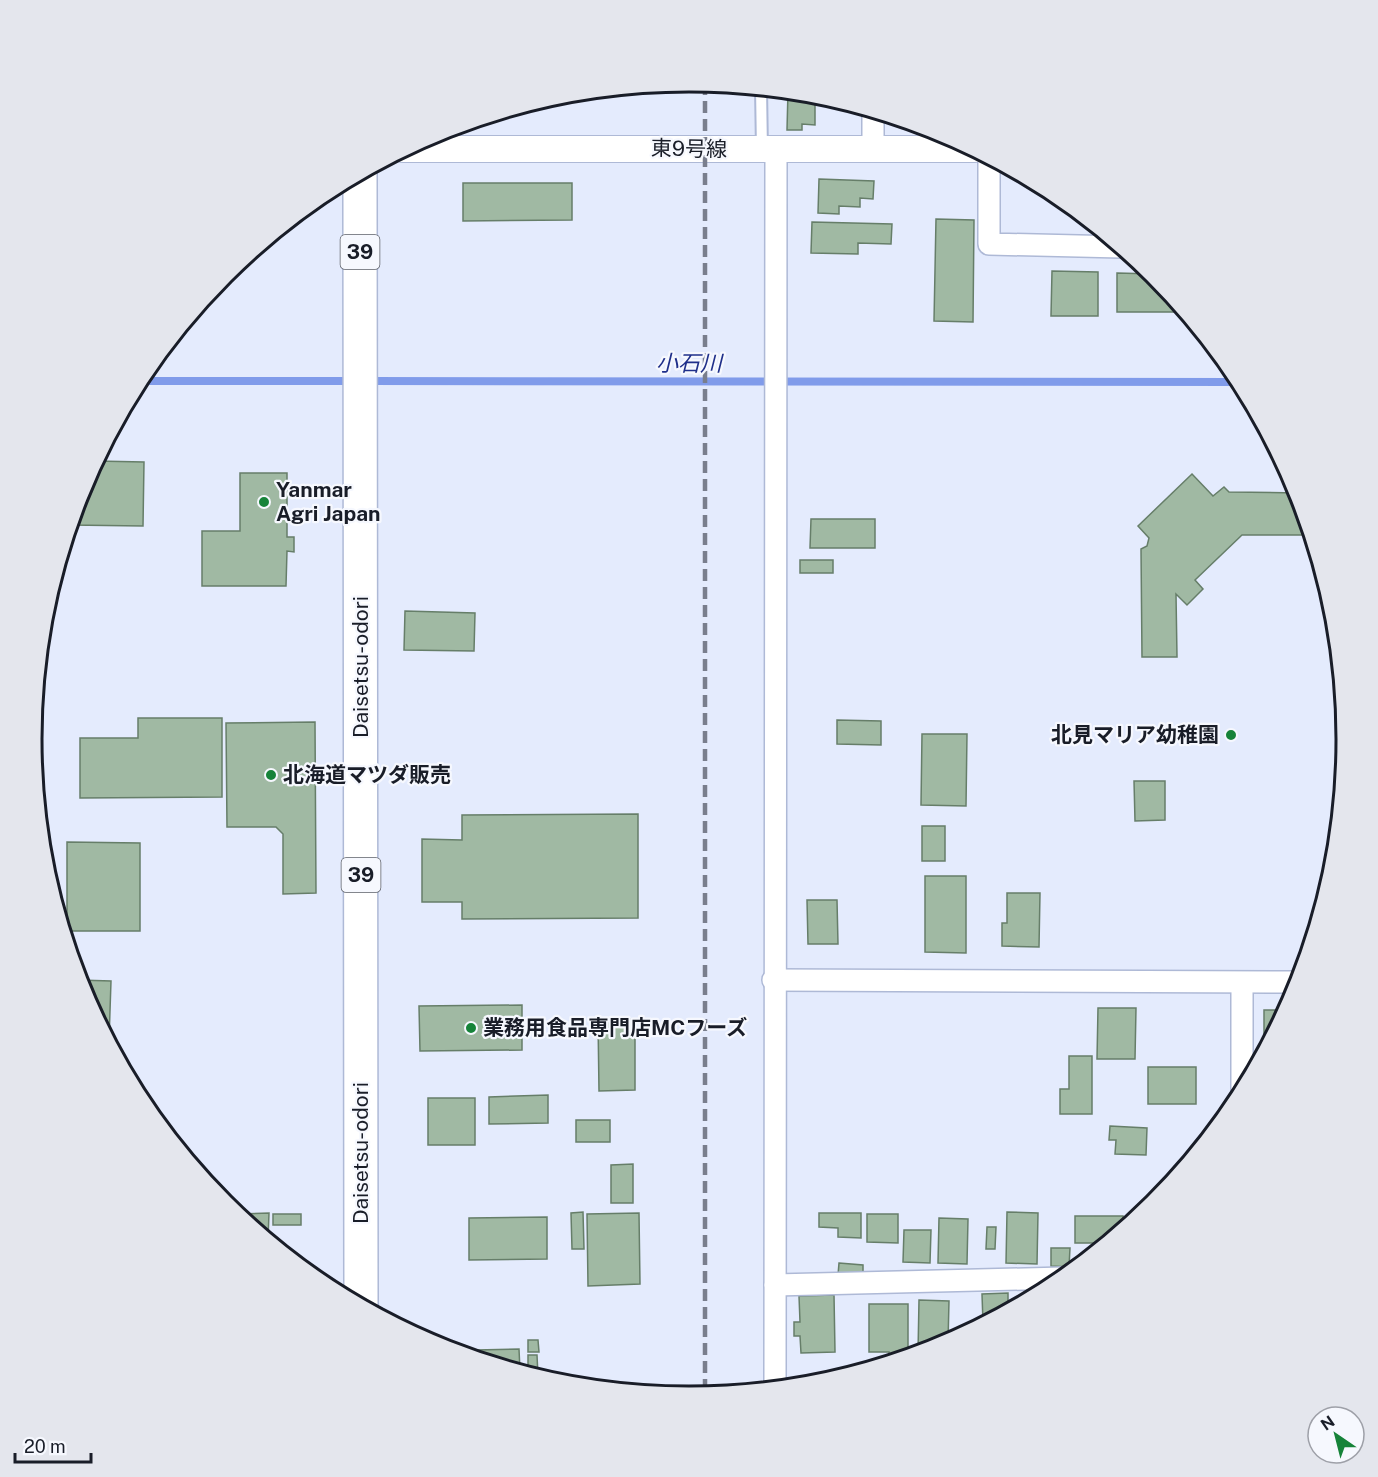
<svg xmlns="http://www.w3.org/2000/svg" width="1378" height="1477" font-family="'Public Sans','Noto Sans JP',sans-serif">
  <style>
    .park { fill: url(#park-crowns) }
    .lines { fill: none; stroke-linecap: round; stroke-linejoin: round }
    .stream { stroke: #809bea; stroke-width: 8 }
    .building { fill: #a0b9a3; stroke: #667e69; stroke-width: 1.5 }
    .service-casing { stroke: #aeb9d6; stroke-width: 14 }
    .minor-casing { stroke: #aeb9d6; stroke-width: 24 }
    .tertiary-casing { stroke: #aeb9d6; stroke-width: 28 }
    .trunk-casing { stroke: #aeb9d6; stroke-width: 36 }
    .service { stroke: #fff; stroke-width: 10 }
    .minor { stroke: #fff; stroke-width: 21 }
    .tertiary { stroke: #fff; stroke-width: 26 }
    .trunk { stroke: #fff; stroke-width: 33 }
    .rail { stroke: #797e8d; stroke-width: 4.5; stroke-dasharray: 12 6; stroke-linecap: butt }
    .poi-dot { fill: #168339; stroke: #f6f8fe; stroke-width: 2 }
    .labels { text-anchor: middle; stroke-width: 4.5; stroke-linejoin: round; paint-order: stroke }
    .shield { fill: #f6f8fe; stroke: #5b5f68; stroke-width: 1.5 }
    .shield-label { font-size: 20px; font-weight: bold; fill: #191d28 }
    .street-label { font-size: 21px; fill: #191d28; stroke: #f6f8fe }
    .poi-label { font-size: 21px; font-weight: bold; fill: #191d28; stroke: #f6f8fe; text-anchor: start }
    .water-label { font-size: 22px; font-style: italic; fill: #1f2f8a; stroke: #f6f8fe }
    .rim { fill: none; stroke: #191d28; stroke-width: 3 }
  </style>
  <defs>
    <pattern id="park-crowns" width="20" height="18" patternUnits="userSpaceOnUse" patternTransform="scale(1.5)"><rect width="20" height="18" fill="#9fb6f9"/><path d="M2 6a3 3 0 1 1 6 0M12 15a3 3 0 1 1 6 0" fill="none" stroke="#889cd5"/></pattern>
  </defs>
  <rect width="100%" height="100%" fill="#e4ebfd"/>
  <polygon class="park" points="1337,646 1346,739 1340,809"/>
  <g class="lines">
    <g class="stream">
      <polyline points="138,381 353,381"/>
      <polyline points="368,381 1240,382"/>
    </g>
  </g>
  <g class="building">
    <polygon points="788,91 830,98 815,98 815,125 802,124 802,130 787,130"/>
    <polygon points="888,115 913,123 888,122"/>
    <polygon points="819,179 874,181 873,199 860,198 860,207 839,206 839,214 818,213"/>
    <polygon points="463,183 572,183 572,220 463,221"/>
    <polygon points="936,219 974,220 973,322 934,321"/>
    <polygon points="812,222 892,224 891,244 858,243 858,254 811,253"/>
    <polygon points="1052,271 1098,272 1098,316 1051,316"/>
    <polygon points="1117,273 1154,274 1186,312 1117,312"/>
    <polygon points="95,461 144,462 143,526 70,525 82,487"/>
    <polygon points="240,473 287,473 287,537 294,537 294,552 287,551 286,586 202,586 202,531 240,531"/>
    <polygon points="1192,474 1213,496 1224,487 1229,492 1298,493 1308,524 1308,535 1242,535 1195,580 1203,589 1187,605 1176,594 1177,657 1142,657 1141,549 1147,546 1149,538 1138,526"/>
    <polygon points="811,519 875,519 875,548 810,548"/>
    <rect x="800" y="560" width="33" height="13"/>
    <polygon points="405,611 475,613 474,651 404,650"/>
    <polygon points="138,718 222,718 222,797 80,798 80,738 138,738"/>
    <polygon points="837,720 881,721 881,745 837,744"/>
    <polygon points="315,722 316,893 283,894 283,834 276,827 227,827 226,723"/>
    <polygon points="922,734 967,734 966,806 921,805"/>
    <polygon points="1134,781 1165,781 1165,820 1135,821"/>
    <polygon points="638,814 638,918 462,919 462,902 422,902 422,839 462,840 462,815"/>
    <rect x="922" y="826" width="23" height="35"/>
    <polygon points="67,842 140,843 140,931 67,931"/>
    <polygon points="925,876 966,876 966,953 925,952"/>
    <polygon points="1007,893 1040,893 1039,947 1002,946 1002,923 1007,923"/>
    <polygon points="807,900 837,900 838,944 808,944"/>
    <polygon points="78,980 111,981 109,1041 81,990"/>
    <polygon points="522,1005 522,1050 420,1051 419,1006"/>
    <polygon points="1098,1008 1136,1008 1135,1059 1097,1059"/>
    <polygon points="1264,1010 1286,1010 1264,1051"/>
    <polygon points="635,1019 635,1090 599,1091 598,1020"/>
    <polygon points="1069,1056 1092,1056 1092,1114 1060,1114 1060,1089 1069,1089"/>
    <rect x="1148" y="1067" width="48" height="37"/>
    <polygon points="548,1095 548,1123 489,1124 489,1097"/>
    <rect x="428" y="1098" width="47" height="47"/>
    <rect x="576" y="1120" width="34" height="22"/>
    <polygon points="1110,1126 1147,1128 1146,1155 1115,1154 1116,1140 1109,1140"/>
    <polygon points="633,1164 633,1203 611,1203 611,1165"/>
    <polygon points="583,1212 584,1249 572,1249 571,1213"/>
    <polygon points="1007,1212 1038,1213 1037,1264 1006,1263"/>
    <polygon points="269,1213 268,1240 237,1214"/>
    <polygon points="639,1213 640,1284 588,1286 587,1214"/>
    <polygon points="819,1213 861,1213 861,1238 838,1237 838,1228 819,1227"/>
    <rect x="273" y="1214" width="28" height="11"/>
    <polygon points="867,1214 898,1214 898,1243 867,1242"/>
    <polygon points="1075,1216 1123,1216 1123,1229 1106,1243 1075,1243"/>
    <polygon points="547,1217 547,1259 469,1260 469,1218"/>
    <polygon points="939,1218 968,1219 967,1264 938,1263"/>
    <polygon points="987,1227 996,1227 995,1249 986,1249"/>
    <polygon points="904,1230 931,1230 930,1263 903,1262"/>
    <polygon points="1051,1248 1070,1248 1069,1267 1051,1266"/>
    <polygon points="839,1263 863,1265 863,1276 838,1275"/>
    <polygon points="1008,1293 1008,1310 983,1323 982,1294"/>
    <polygon points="834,1295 835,1352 801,1353 800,1336 794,1336 794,1322 800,1322 799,1296"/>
    <polygon points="919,1300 949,1301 948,1342 918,1353"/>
    <polygon points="869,1304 908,1304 908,1356 889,1358 889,1352 869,1352"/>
    <polygon points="528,1340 538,1340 539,1352 528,1352"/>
    <polygon points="519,1349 520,1371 476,1358 476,1350"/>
    <polygon points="528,1355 537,1355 538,1376 528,1373"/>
    <polygon points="839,1371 858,1371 839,1377"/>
    <polygon points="812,1377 835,1378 811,1384"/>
  </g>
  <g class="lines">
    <defs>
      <polyline id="service" points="761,88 762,151"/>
      <g id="minor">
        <polyline points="873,151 873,110"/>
        <polyline points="989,157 989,244 1121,247"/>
        <polyline points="773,980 1299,982"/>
        <polyline points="1242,983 1242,1092"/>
        <polyline points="775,1285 1063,1278"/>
        <polyline points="775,1388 776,151"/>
      </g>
      <polyline id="tertiary" points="403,149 975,149"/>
      <polyline id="trunk" points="360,173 361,1305"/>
    </defs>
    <use href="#service" class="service-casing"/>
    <use href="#minor" class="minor-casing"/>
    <use href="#tertiary" class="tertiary-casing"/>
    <use href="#trunk" class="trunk-casing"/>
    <use href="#service" class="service"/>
    <use href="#minor" class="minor"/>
    <use href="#tertiary" class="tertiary"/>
    <use href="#trunk" class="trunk"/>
    <polyline class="rail" points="705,83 705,1394"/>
  </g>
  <g class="poi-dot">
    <circle cx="264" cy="502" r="6"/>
    <circle cx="1231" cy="735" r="6"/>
    <circle cx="271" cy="775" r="6"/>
    <circle cx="471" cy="1028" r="6"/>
  </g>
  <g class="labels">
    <g class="shield">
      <rect x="340.5" y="235" width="39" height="34" rx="4.5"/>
      <rect x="341.5" y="858" width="39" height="34" rx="4.5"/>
    </g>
    <g class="shield-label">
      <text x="360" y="259">39</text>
      <text x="361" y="882">39</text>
    </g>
    <g class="street-label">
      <text transform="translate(689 149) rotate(1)" y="7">東9号線</text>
      <text transform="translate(361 667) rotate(-90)" y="7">Daisetsu-odori</text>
      <text transform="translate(361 1153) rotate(-90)" y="7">Daisetsu-odori</text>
    </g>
    <g class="poi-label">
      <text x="276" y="497">Yanmar<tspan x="276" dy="24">Agri Japan</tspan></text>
      <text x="1219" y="742" text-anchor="end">北見マリア幼稚園</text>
      <text x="283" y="782">北海道マツダ販売</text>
      <text x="483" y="1035">業務用食品専門店MCフーズ</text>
    </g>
    <g class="water-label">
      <text x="689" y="371">小石川</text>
    </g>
  </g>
  <path d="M0 0H1378V1477H0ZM42 739a647 647 0 1 1 1294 0a647 647 0 1 1-1294 0Z" fill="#e4e6ed" fill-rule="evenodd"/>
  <path class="rim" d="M42 739a647 647 0 1 1 1294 0a647 647 0 1 1-1294 0Z"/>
  <g transform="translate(1336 1435) rotate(325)"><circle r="28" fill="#f6f8fe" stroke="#9ea0a8" stroke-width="1.5"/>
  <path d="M0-4.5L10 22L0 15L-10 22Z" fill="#168339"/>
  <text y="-9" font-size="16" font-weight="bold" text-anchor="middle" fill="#191d28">N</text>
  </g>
  <path d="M15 1453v9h76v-9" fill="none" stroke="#191d28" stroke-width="3"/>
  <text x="24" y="1453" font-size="18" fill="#191d28" stroke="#f6f8fe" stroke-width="4.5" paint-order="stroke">20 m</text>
</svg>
